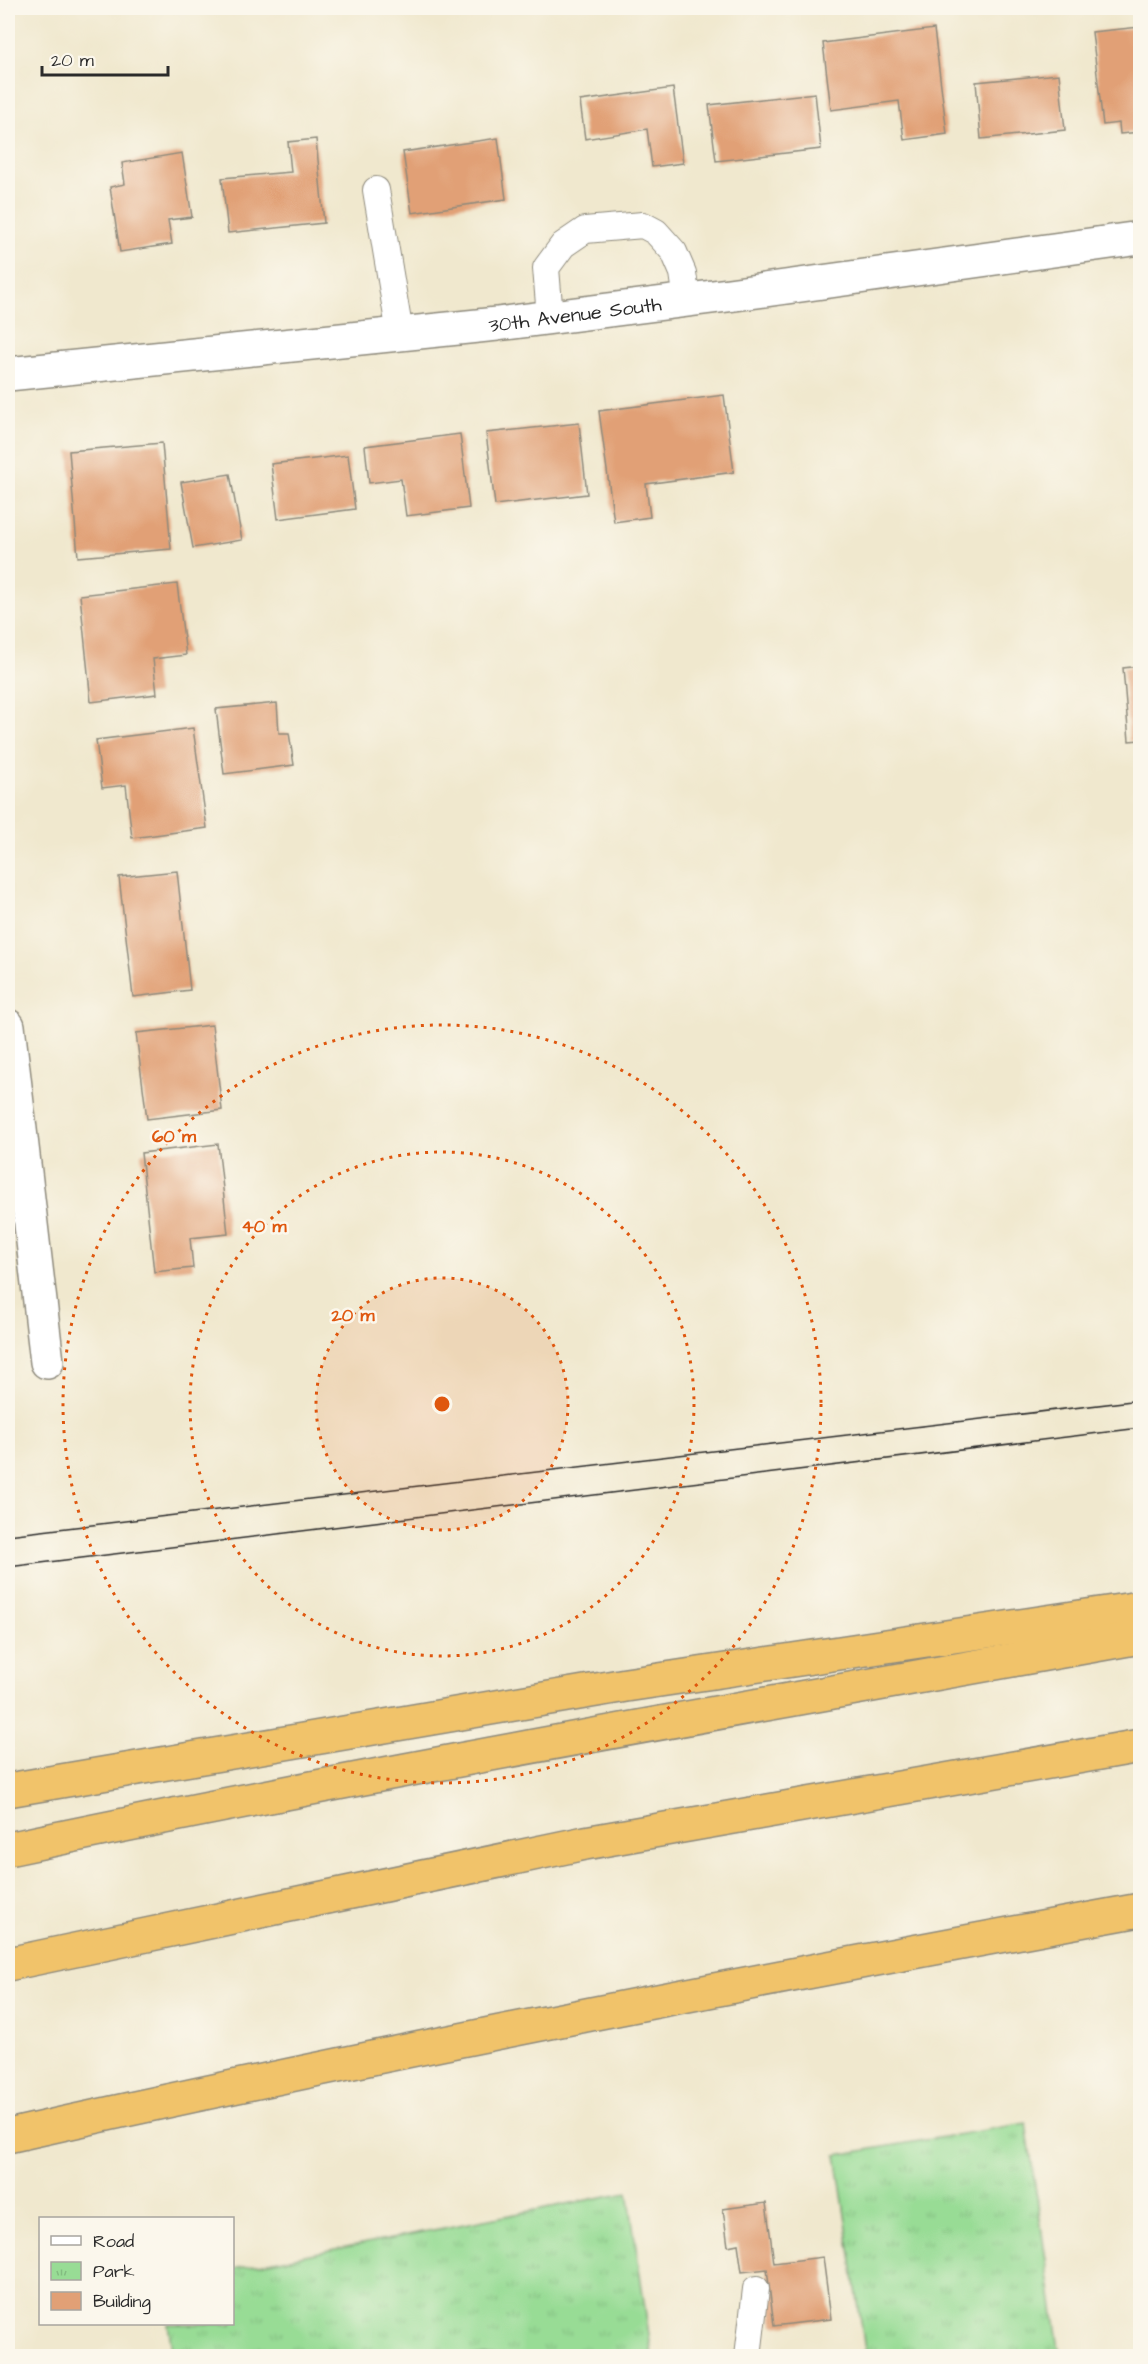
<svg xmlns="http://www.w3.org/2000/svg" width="1148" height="2364" font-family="'Architects Daughter',sans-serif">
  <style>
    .park { fill: url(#park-tufts); stroke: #628460; stroke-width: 1.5 }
    .building { fill: #e1a076 }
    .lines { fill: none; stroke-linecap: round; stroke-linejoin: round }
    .service-casing { stroke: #8e8a7c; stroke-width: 28 }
    .minor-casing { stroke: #8e8a7c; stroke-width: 36 }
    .motorway-casing { stroke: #8e8a7c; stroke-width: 36 }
    .service { stroke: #fff; stroke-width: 26 }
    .minor { stroke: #fff; stroke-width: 33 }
    .motorway { stroke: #f1c36a; stroke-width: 33 }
    .tram { stroke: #2b2b2b; stroke-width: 1.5 }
    .ring { fill: none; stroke: #df570e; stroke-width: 3; stroke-dasharray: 3 6 }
    .labels { text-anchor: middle; stroke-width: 5; stroke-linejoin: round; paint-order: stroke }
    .street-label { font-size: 20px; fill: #2b2b2b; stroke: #fbf7ec }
    .centre { fill: #df570e; stroke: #fbf7ec; stroke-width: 3 }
    .ring-label { font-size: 18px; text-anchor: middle; font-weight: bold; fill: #df570e; stroke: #fbf7ec; stroke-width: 5; stroke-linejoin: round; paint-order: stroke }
  </style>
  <defs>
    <pattern id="park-tufts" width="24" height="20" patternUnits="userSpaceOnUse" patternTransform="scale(1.5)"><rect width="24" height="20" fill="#98dc95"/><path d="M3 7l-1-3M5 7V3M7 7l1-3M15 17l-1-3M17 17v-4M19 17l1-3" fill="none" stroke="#83bd81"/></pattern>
  </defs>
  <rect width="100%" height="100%" fill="#fbf7ec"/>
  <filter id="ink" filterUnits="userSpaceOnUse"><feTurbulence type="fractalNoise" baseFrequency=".0167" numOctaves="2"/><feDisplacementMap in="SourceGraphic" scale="12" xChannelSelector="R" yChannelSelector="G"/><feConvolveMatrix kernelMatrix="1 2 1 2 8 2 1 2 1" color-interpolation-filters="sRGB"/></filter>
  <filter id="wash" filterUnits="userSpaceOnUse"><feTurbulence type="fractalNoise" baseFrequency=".008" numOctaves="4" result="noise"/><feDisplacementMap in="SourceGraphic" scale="24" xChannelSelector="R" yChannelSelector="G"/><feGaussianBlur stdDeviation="1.35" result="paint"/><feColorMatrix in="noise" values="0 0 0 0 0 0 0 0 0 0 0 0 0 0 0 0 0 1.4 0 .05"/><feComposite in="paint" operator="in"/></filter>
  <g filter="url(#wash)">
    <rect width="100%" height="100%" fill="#f0e8ce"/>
    <g class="park">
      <polygon points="1026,2123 1060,2356 866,2356 836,2155"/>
      <polygon points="628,2192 652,2356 173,2356 168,2324 232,2324 233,2269"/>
    </g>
    <g id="blocks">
      <g class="building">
        <polygon points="1140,27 1140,132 1120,134 1119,123 1103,125 1092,32"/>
        <polygon points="934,29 947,134 904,140 899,101 831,110 823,43"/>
        <polygon points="1059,74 1065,130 981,139 976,82"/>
        <polygon points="673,88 683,163 652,167 647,129 585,139 580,101"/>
        <polygon points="815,93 821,149 716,161 709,105"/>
        <polygon points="498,138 506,199 412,213 403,152"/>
        <polygon points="316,139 324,223 228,233 222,178 291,172 288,142"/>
        <polygon points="182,153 192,217 168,220 172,244 120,252 110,187 125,184 122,163"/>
        <polygon points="724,395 734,472 646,484 650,517 614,522 599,411"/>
        <polygon points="579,423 587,494 495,505 486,433"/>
        <polygon points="460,434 469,508 406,516 401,479 369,483 365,446"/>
        <polygon points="162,443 171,549 78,557 69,451"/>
        <polygon points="348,455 355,509 278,519 271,464"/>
        <polygon points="230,474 242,540 193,548 181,482"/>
        <polygon points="177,584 186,655 153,659 157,694 91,702 80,595"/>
        <polygon points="1140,666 1140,740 1129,741 1123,668"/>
        <polygon points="277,703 279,733 289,733 294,765 224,774 216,709"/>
        <polygon points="193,728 207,828 132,838 126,785 102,788 96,740"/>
        <polygon points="177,871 190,990 133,997 119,877"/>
        <polygon points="212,1025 222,1110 147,1119 136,1033"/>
        <polygon points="218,1144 228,1234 190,1238 193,1268 154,1272 141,1153"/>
        <polygon points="766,2203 774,2263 823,2257 831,2319 774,2326 767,2269 742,2272 738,2244 728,2246 723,2209"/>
      </g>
    </g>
  </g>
  <g filter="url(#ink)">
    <use href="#blocks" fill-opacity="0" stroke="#8e8a7c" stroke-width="1.5"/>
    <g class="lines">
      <defs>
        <g id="service">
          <polyline points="376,190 400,334"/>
          <polyline points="550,317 546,268 563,245 585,230 643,225 656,232 674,252 683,273 687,300"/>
          <polyline points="748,2356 756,2289"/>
        </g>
        <g id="minor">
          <path id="s1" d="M8 374 497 324 728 295 1140 238"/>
          <polyline points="8,1026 47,1362"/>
        </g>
        <g id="motorway">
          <polyline points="8,1790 626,1685 1140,1608"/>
          <path d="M8 1849C383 1770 763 1705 1140 1637"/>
          <polyline points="8,1964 585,1843 1140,1746"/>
          <path d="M8 2136C383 2052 762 1979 1140 1910"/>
        </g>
      </defs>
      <use href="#service" class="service-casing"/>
      <use href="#minor" class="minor-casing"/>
      <use href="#motorway" class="motorway-casing"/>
      <use href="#service" class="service"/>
      <use href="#minor" class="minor"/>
      <use href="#motorway" class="motorway"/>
      <g class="tram">
        <polyline points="8,1535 1140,1400"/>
        <polyline points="8,1567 1140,1428"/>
      </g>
    </g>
  </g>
  <circle cx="442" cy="1404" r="126" fill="#df570e" fill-opacity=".12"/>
  <g class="ring">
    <circle cx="442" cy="1404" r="126"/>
    <circle cx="442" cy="1404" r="252"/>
    <circle cx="442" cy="1404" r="379"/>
  </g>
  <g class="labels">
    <g class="street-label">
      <text dy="7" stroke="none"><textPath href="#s1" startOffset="570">30th Avenue South</textPath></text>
    </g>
  </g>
  <circle cx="442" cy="1404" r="9" class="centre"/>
  <g class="ring-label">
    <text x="174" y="1142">60 m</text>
    <text x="264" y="1232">40 m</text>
    <text x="353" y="1321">20 m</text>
  </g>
  <rect width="1148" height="2364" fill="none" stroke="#fbf7ec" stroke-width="30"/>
  <rect x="39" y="2217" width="195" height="108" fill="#fbf7ec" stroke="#a8a59f" stroke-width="1.5"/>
  <rect x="51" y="2236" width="30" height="9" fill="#ffffff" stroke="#a8a59f" stroke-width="1.5"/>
  <text x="93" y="2247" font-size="18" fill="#2b2b2b">Road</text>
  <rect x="51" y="2262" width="30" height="18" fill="url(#park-tufts)" stroke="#a8a59f" stroke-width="1.5"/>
  <text x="93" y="2277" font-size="18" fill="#2b2b2b">Park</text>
  <rect x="51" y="2292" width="30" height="18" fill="#e1a076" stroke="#a8a59f" stroke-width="1.5"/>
  <text x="93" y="2307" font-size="18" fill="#2b2b2b">Building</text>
  <path d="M42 66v9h126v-9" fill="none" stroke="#2b2b2b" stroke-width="3"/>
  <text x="51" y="66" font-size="18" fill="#2b2b2b" stroke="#fbf7ec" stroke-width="4.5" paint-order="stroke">20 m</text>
</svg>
